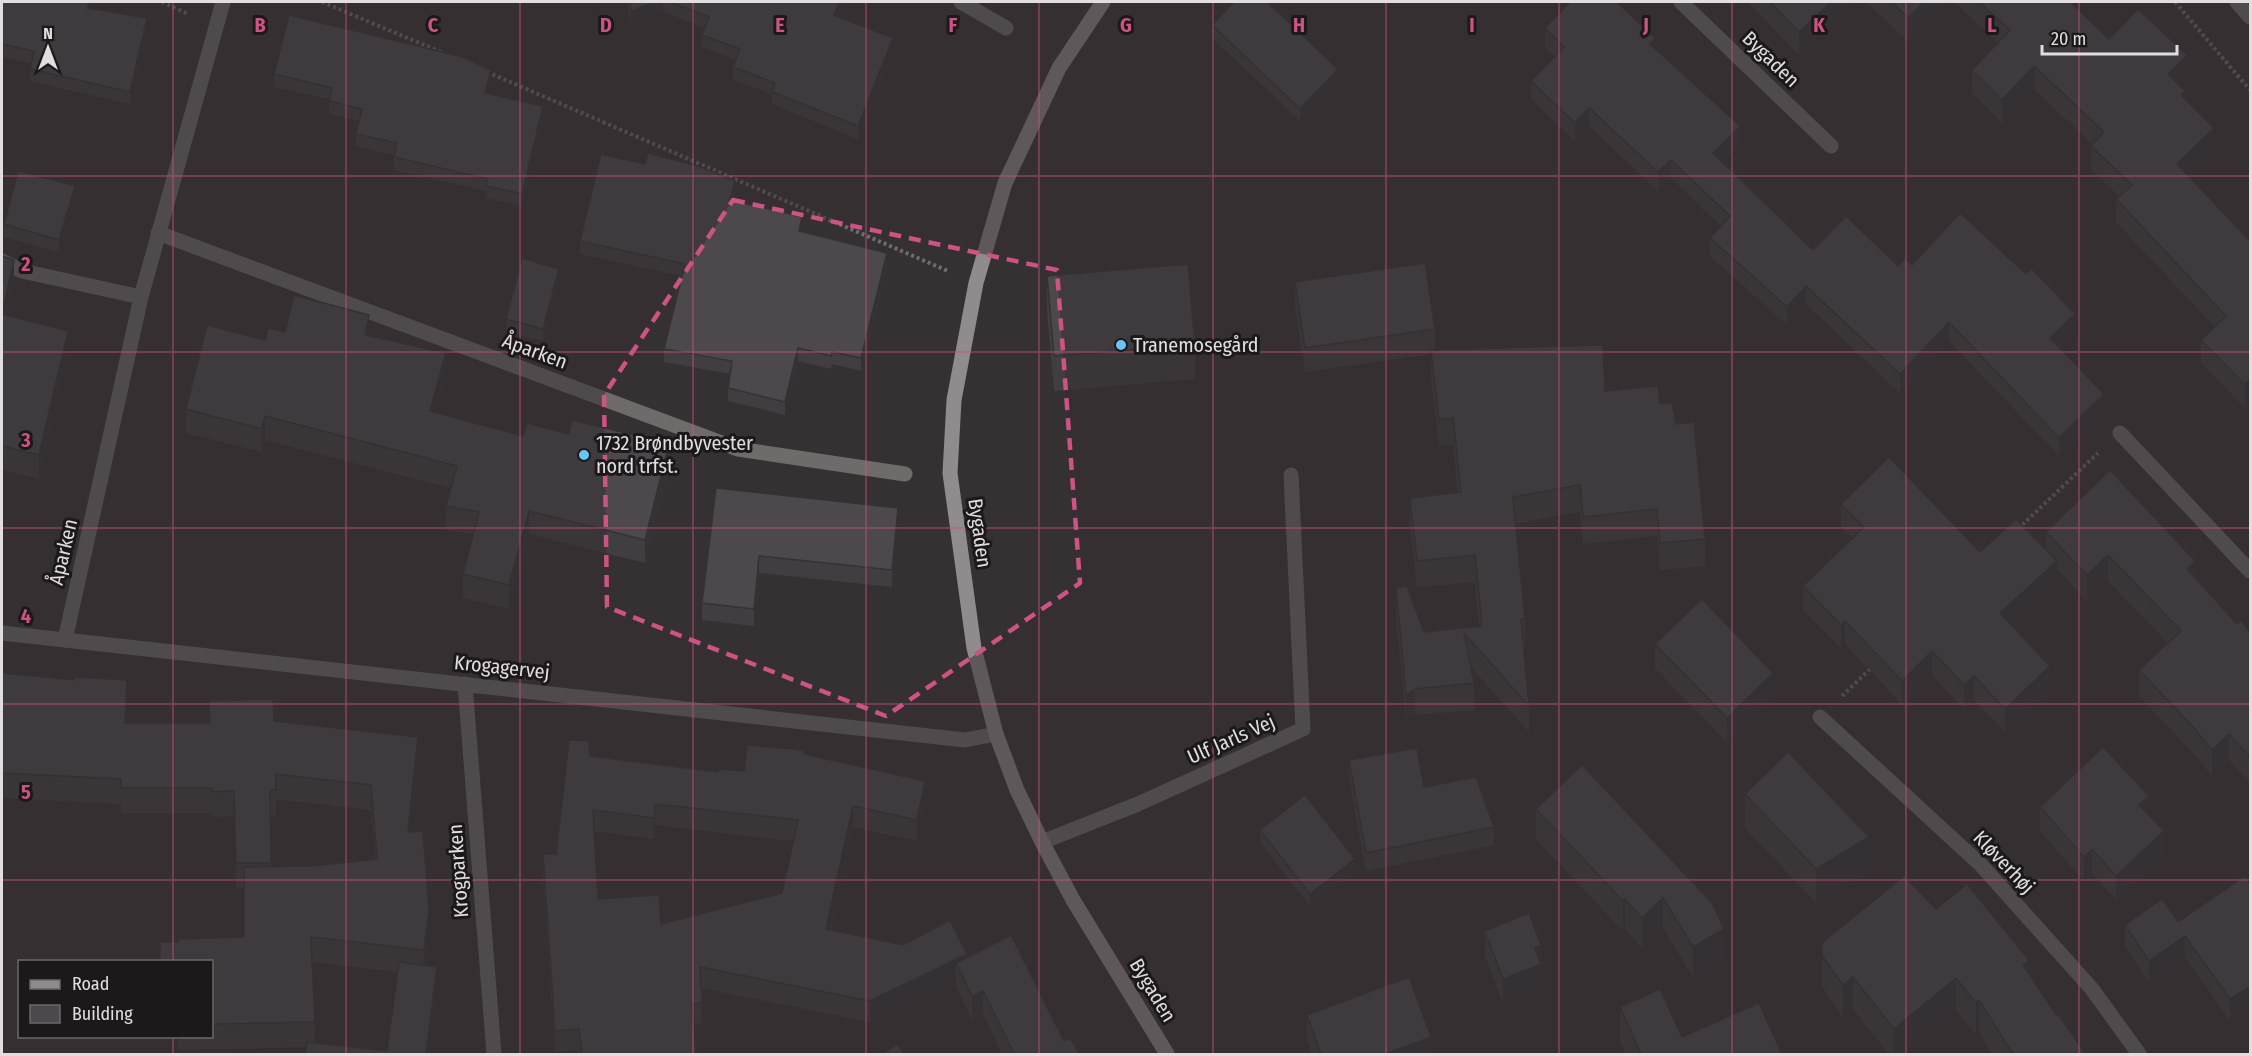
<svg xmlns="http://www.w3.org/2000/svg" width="2252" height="1056" font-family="'Fira Sans Condensed',sans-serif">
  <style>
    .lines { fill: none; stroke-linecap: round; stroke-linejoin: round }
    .path { stroke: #706c6e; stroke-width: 4; stroke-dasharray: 3 3; stroke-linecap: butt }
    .street { stroke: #6f6b6b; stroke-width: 15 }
    .secondary { stroke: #908b8c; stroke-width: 15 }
    .wall { fill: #413e41; fill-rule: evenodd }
    .shaded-wall { fill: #353235 }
    .building { fill: #4c484c; stroke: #353235; stroke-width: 1.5; fill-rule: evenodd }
    .marked { fill: none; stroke: #cc5383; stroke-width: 4.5; stroke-dasharray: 12 8; stroke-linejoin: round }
    .grid { fill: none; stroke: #cc5383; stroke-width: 1.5; stroke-opacity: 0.55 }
    .poi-dot { fill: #69c4f1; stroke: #1b191a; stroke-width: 2 }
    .labels { text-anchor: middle; stroke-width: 6; stroke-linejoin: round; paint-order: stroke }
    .street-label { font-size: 20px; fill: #e2dee0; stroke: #1b191a }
    .poi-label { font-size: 20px; fill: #e2dee0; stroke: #1b191a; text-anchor: start }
    .grid-label { font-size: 20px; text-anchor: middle; font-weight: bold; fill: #cc5383; stroke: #1b191a; stroke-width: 6; stroke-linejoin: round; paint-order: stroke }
  </style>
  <rect width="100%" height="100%" fill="#353032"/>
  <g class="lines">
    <g class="path">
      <polyline points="162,2 188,14"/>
      <polyline points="322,2 441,52"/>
      <polyline points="2175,2 2250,90"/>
      <polyline points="487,72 948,271"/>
      <polyline points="2018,529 2098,453"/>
      <polyline points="1842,696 1871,668"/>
    </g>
    <g class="street">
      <polyline points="961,2 1006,28"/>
      <polyline points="1681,2 1831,146"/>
      <polyline points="2237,2 2250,17"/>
      <polyline points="158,233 738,449 905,474"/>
      <polyline points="2,261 22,271 141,297"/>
      <polyline points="2120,433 2250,571"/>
      <polyline points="2,633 965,740 996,734"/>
      <polyline points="65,640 141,297 223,2"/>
      <polyline points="465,684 494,1054"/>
      <polyline points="1820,717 1981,865 2092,989 2139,1054"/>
      <polyline points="1042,842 1138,804 1303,729 1291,475"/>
    </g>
    <polyline class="secondary" points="1103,2 1059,68 1005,183 976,283 954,400 950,473 974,648 996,734 1017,790 1042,842 1073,900 1167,1054"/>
  </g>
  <g class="wall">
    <polygon points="2,2 90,9 147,31 130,104 30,81 30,69 31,63 2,57"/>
    <polygon points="627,2 844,2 838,17 893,50 858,139 772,104 772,94 733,80 733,67 736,60 702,47 702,35 704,28 663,11 631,23"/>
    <polygon points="1748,2 1855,2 1799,55"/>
    <polygon points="1866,2 1947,2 1908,41"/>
    <polygon points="1954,2 2070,2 2109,39 2187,78 2179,85 2185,99 2214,151 2188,176 2250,241 2245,408 2201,363 2201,340 2215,327 2116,222 2116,199 2119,196 2091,169 2091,146 2092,144 2034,89 2002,123 1972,93 1972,70 1998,42"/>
    <polygon points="1212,25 1338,81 1300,121 1212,38"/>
    <polygon points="1545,28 1655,48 1740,145 1723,162 1813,250 1898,266 1912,265 2075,332 2060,347 2104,412 2059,456 1949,341 1900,393 1806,304 1787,325 1710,256 1710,238 1721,226 1671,178 1658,191 1589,126 1575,141 1531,99 1531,81 1555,57 1545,47"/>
    <polygon points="274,74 491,83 488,93 543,118 522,206 486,198 486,191 394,170 394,155 356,146 356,134 359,121 329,114 329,99 274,87"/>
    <polygon points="735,194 733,201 802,230 801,232 887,265 861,371 832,364 831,369 798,361 785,415 728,401 728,388 730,374 664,362 664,349 682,276 580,254 580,241"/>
    <polygon points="75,198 59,252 4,237 4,224"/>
    <polygon points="2,256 14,283 7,315 68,355 39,479 2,470"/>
    <polygon points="1047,276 1195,345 1195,379 1054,391 1047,310"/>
    <polygon points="559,282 543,341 506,332 506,319"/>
    <polygon points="1295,282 1435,329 1435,350 1660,404 1676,424 1705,539 1705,566 1660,570 1657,536 1583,544 1580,512 1515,524 1525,619 1525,646 1523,646 1529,706 1529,732 1471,667 1474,683 1474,710 1415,715 1406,721 1396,615 1396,588 1424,632 1479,626 1475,582 1417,587 1410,525 1410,498 1458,492 1453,445 1439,446 1431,377 1431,354 1305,372 1295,306"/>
    <polygon points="285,332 369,336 446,376 436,413 523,436 670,464 645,563 529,534 509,609 463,598 463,574 473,534 446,530 446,506 451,488 265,440 262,452 186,433 186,409 265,340"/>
    <polygon points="716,488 898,526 892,587 759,573 754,626 702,620 702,603"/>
    <polygon points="1841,504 1980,552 2046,550 2046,532 2195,578 2237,624 2250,632 2250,783 2229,760 2212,776 2195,755 2139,696 2139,670 2168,643 2108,581 2087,601 2057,569 2057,585 2012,626 2050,690 2005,732 1974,700 1964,709 1932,675 1902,704 1845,644 1841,648 1803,610 1803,586 1852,538 1841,527"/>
    <polygon points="1655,644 1773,697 1727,742 1655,668"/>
    <path d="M2 673 74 680 127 705 126 723H209V701L274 721 418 762 411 832 429 934 425 966 437 989 429 1054H305L306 1047 178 1050V1036H212V962L178 942 244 937V888H236L234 816 212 817V813H121V804L2 798ZM276 799 371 810 375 860 311 866 271 867 270 815H276ZM312 962 398 972 387 1051 315 1043Z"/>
    <path d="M590 756 718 772 744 771 925 802 917 841 853 827 831 930 967 957 1079 1054H1002L983 1014 972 1020 956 986V980L870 1022 701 988 702 1024H694L696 1054H580L579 1050 555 1052 543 875V854H556ZM655 825 793 841 782 893 661 924 598 899 594 831 654 839Z"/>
    <polygon points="1349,760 1424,787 1494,827 1494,845 1366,871 1349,778"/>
    <polygon points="1582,765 1724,959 1693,977 1663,928 1642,948 1625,929 1623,931 1536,839 1536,809"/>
    <polygon points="1745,794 1869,871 1816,903 1745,828"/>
    <polygon points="2040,807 2149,815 2164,855 2116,900 2092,873 2084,881 2040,831"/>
    <polygon points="1260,830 1355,872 1310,906 1260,842"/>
    <polygon points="2250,884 2250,1011 2249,1008 2230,1021 2185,957 2149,983 2125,946 2125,925 2178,922"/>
    <polygon points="1936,909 2029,974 2057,1016 2085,1054 1993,1054 1979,1032 1976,1035 1956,1010 1901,1054 1889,1054 1853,1009 1843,1017 1822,987 1822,943"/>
    <polygon points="1485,931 1541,989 1503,1003 1485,955"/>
    <polygon points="1620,1007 1682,1037 1782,1054 1626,1054 1620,1041"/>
    <polygon points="1307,1015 1431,1054 1312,1054 1307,1039"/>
  </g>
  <g class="shaded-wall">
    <polygon points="89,2 92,2 87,21 87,8"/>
    <polygon points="655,2 663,2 663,11 631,23 631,11"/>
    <polygon points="839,2 844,2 834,28 834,15"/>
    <polygon points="1831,2 1855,2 1799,55 1799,32"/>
    <polygon points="1924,2 1947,2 1908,41 1908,18"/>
    <polygon points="147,18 147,31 130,104 130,92"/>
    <polygon points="893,38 893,50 858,139 858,126"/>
    <polygon points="1655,38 1655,56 1650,44"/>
    <polygon points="2187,55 2187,78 2168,97 2168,74"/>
    <polygon points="2034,66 2034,89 2002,123 2002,100"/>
    <polygon points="1338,69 1338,81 1300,121 1300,109"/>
    <polygon points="491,70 491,83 485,105 485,93"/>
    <polygon points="543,106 543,118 522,206 522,194"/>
    <polygon points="1589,108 1589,126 1575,141 1575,123"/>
    <polygon points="1740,126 1740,145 1713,171 1713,153"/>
    <polygon points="2214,128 2214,151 2177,187 2177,164"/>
    <polygon points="1671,160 1671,178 1658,191 1658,172"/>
    <polygon points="735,181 735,194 730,212 730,200"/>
    <polygon points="75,186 75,198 59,252 59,240"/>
    <polygon points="802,217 802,230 799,244 799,231"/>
    <polygon points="887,253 887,265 861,371 861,358"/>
    <polygon points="14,260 14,283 2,337 2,313"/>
    <polygon points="559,269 559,282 543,341 543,329"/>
    <polygon points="1806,286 1806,304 1787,325 1787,307"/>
    <polygon points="2075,314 2075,332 2050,356 2050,338"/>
    <polygon points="369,315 369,339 365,335"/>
    <polygon points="1949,322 1949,341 1900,393 1900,374"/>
    <polygon points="68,331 68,355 39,479 39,455"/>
    <polygon points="798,348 798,361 785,415 785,402"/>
    <polygon points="446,353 446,376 430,435 430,411"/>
    <polygon points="2250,379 2250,403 2245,408 2245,385"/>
    <polygon points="2104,394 2104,412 2059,456 2059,438"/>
    <polygon points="265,416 265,440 262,452 262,429"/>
    <polygon points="670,440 670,464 645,563 645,540"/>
    <polygon points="898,508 898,526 892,587 892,570"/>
    <polygon points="529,511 529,534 509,609 509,585"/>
    <polygon points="2108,555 2108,581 2087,601 2087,575"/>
    <polygon points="759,556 759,573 754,626 754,609"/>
    <polygon points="2057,561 2057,585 2000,636 2000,613"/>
    <polygon points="2195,561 2195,587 2187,569"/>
    <polygon points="1845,621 1845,644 1841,648 1841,625"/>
    <polygon points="1932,651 1932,675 1902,704 1902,681"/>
    <polygon points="2050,666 2050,690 2005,732 2005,709"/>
    <polygon points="1773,673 1773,697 1727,742 1727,718"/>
    <polygon points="1974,676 1974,700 1964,709 1964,685"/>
    <polygon points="127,680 127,705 125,748 125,723"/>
    <polygon points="1415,689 1415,715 1406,721 1406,695"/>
    <polygon points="2229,734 2229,760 2212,776 2212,750"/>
    <polygon points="418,737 418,762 408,857 408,832"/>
    <polygon points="925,781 925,802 917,841 917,820"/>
    <polygon points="2149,796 2149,820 2139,805"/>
    <polygon points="655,804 655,825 654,839 654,818"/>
    <polygon points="853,806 853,827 826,950 826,929"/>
    <polygon points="2164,831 2164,855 2116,900 2116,876"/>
    <polygon points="1869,837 1869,871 1816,903 1816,869"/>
    <polygon points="2092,849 2092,873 2084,881 2084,857"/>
    <polygon points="1355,859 1355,872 1310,906 1310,894"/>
    <polygon points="1663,898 1663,928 1642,948 1642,918"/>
    <polygon points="1625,899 1625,929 1623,931 1623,901"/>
    <polygon points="429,909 429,934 424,975 424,950"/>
    <polygon points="1724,929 1724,959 1693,977 1693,947"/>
    <polygon points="2185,936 2185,957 2149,983 2149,961"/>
    <polygon points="1541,945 1541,989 1503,1003 1503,979 1535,948"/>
    <polygon points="967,954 967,975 956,963 956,980 870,1022 870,1001"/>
    <polygon points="2029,960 2029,992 2023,965"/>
    <polygon points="437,967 437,989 429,1054 426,1054"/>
    <polygon points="1853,977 1853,1009 1843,1017 1843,985"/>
    <polygon points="1956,978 1956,1010 1901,1054 1894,1054 1894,1029"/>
    <polygon points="2249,987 2249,1008 2230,1021 2230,999"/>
    <polygon points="983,991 983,1014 972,1020 972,996"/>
    <polygon points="1979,1000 1979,1032 1976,1035 1976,1003"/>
    <polygon points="1431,1037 1431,1054 1388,1054 1388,1053"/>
  </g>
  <g class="building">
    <polygon points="2,2 89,2 87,8 147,18 130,92 30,69 34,51 2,44"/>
    <polygon points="630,2 655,2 631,11"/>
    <polygon points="670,2 839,2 834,15 893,38 858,126 772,92 775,83 733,67 740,49 702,35 709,17"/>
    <polygon points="1234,2 1267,2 1338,69 1300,109 1212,25"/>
    <polygon points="1570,2 1617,2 1655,38 1650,44 1740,126 1713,153 1813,250 1846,216 1898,266 1905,258 1912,265 1960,213 2026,274 2032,269 2075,314 2050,338 2104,394 2059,438 1949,322 1900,374 1806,286 1787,307 1710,238 1730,216 1671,160 1658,172 1589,108 1575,123 1531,81 1564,47 1545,28"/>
    <polygon points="1770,2 1831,2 1799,32"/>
    <polygon points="1891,2 1924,2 1908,18"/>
    <polygon points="1979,2 2070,2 2109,39 2138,9 2187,55 2168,74 2185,91 2181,95 2214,128 2177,164 2250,241 2250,379 2245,385 2201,340 2226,316 2116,199 2132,185 2091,146 2104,132 2034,66 2002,100 1972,70 2010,30"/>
    <polygon points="289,15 463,57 491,70 485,93 543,106 522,194 486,186 488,179 394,157 397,143 356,134 362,109 329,101 332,88 274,74"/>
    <polygon points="648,153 701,167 735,181 730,200 802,217 799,231 887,253 861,358 832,352 831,356 798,348 785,402 728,388 732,361 664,349 685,264 580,241 601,154 645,164"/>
    <polygon points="18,171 75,186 59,240 4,224"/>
    <polygon points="2,256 14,260 2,313"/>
    <polygon points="522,258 559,269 543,329 506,319"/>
    <polygon points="1425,263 1435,329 1305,348 1295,282"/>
    <polygon points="1188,264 1195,345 1054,356 1047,276"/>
    <polygon points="294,295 369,315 365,335 446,353 430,411 523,436 527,423 569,434 572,420 650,439 670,440 645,540 529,511 509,585 463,574 479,512 446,506 457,466 265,416 262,429 186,409 207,325 265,340 268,328 285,332"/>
    <polygon points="2,314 68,331 39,455 2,446"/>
    <polygon points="1603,345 1605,391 1658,386 1660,404 1672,403 1676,424 1694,422 1705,539 1660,543 1657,509 1583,517 1580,485 1513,497 1525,619 1521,619 1529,706 1464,633 1474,683 1415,689 1406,695 1396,588 1407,586 1424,632 1482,626 1475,555 1417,561 1410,498 1461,492 1453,418 1439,420 1431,350"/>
    <polygon points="1889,457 1980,552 2016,519 2057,561 2000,613 2050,666 2005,709 1974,676 1964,685 1932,651 1902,681 1845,621 1841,625 1803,586 1864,527 1841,504"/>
    <polygon points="2110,470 2195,561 2187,569 2237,624 2241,620 2250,632 2250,757 2229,734 2212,750 2195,729 2139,670 2181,631 2108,555 2087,575 2046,532"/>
    <polygon points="716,488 898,508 892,570 759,556 754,609 702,603"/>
    <polygon points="1702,599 1773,673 1727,718 1655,644"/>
    <polygon points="2,673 74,680 74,677 127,680 125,723 210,723 209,701 273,699 274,721 418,737 408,832 423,831 429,909 424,950 311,937 315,1022 212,1024 212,962 160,962 160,942 178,942 178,939 244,937 244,867 311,866 377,859 371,785 276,774 276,790 270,790 271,863 236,863 234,791 212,792 212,788 121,788 121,779 2,773"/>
    <path d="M569 740 589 741 590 756 718 772 719 769 744 771 747 745 804 750V754L925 781 917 820 853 806 826 929 903 945 950 920 967 954 870 1001 700 967 702 1003 692 1004 696 1054H582L579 1029 555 1031 543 854H556ZM655 804 798 820 782 893 661 924 659 895 598 899 593 810 654 818Z"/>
    <polygon points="2103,747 2149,796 2139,805 2164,831 2116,876 2092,849 2084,857 2040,807"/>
    <polygon points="1417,748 1424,787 1476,777 1494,827 1366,853 1349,760"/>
    <polygon points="1788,752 1869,837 1816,869 1745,794"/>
    <polygon points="1582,765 1712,903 1724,929 1693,947 1663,898 1642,918 1625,899 1623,901 1536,809"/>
    <polygon points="1305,795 1355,859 1310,894 1260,830"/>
    <polygon points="1904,876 1936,909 1967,884 2029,960 2023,965 2057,1016 2059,1015 2085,1054 2013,1054 1979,1000 1976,1003 1956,978 1894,1029 1853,977 1843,985 1822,956 1822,943"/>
    <polygon points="2245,876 2250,884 2250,989 2249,987 2230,999 2185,936 2149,961 2125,925 2162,899 2178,922"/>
    <polygon points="1529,913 1541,945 1535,948 1541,964 1503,979 1485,931"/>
    <polygon points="1011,935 1064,1041 1070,1038 1079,1054 1014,1054 983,991 972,996 956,963"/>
    <polygon points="399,962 437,967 426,1054 305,1054 307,1042 387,1051"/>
    <polygon points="1409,977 1431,1037 1388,1053 1389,1054 1321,1054 1307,1015"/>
    <polygon points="1660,989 1682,1037 1759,1003 1782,1054 1641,1054 1620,1007"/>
    <polygon points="898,1044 904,1054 882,1054"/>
  </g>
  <path d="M0 0H2252V1056H0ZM733 200 1057 270 1080 583 886 716 607 607 604 395Z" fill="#353032" fill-opacity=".55" fill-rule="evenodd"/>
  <path class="marked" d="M733 200 1057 270 1080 583 886 716 607 607 604 395Z"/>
  <path class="grid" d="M173 2V962M346 2V1054M520 2V1054M693 2V1054M866 2V1054M1039 2V1054M1213 2V1054M1386 2V1054M1559 2V1054M1732 2V1054M1906 2V1054M2079 2V1054M2 176H2250M2 352H2250M2 528H2250M2 704H2250M2 880H2250M173 1036V1054"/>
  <g class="poi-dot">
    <circle cx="1121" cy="345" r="6"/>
    <circle cx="584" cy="455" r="6"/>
  </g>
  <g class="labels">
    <g class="street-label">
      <text transform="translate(1771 59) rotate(44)" y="7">Bygaden</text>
      <text transform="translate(535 351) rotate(20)" y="7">Åparken</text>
      <text transform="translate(980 533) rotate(82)" y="7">Bygaden</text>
      <text transform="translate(63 552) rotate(-77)" y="7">Åparken</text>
      <text transform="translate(502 667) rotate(6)" y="7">Krogagervej</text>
      <text transform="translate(1231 739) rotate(-24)" y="7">Ulf Jarls Vej</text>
      <text transform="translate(2004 862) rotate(46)" y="7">Kløverhøj</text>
      <text transform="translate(458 871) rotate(-94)" y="7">Krogparken</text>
      <text transform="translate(1153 990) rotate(59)" y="7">Bygaden</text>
    </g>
    <g class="poi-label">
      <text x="1133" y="352">Tranemosegård</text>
      <text x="596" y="450">1732 Brøndbyvester<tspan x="596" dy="23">nord trfst.</tspan></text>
    </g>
  </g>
  <g class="grid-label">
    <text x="260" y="32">B</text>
    <text x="433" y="32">C</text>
    <text x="606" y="32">D</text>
    <text x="780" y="32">E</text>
    <text x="953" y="32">F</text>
    <text x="1126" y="32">G</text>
    <text x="1299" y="32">H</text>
    <text x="1472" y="32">I</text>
    <text x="1646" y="32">J</text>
    <text x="1819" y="32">K</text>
    <text x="1992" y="32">L</text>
    <text x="26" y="271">2</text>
    <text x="26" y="447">3</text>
    <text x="26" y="623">4</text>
    <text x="26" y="799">5</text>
  </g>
  <rect width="2252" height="1056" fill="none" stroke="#e2dee0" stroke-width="6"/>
  <rect x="18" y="960" width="195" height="78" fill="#1b191a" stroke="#6b6869" stroke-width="1.5"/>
  <rect x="30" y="980" width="30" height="9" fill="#908b8c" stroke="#6b6869" stroke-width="1.5"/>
  <text x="72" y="990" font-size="18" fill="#e2dee0">Road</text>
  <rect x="30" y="1005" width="30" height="18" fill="#4c484c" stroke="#6b6869" stroke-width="1.5"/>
  <text x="72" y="1020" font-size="18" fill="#e2dee0">Building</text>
  <g transform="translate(48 48)" stroke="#1b191a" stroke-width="4.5" paint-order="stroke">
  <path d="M0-4.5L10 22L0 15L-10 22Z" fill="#e2dee0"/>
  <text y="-9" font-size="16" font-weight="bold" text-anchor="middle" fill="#e2dee0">N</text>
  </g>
  <path d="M2042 45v9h135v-9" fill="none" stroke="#e2dee0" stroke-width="3"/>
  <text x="2051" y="45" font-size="18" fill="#e2dee0" stroke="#1b191a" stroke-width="4.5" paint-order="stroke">20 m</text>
</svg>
